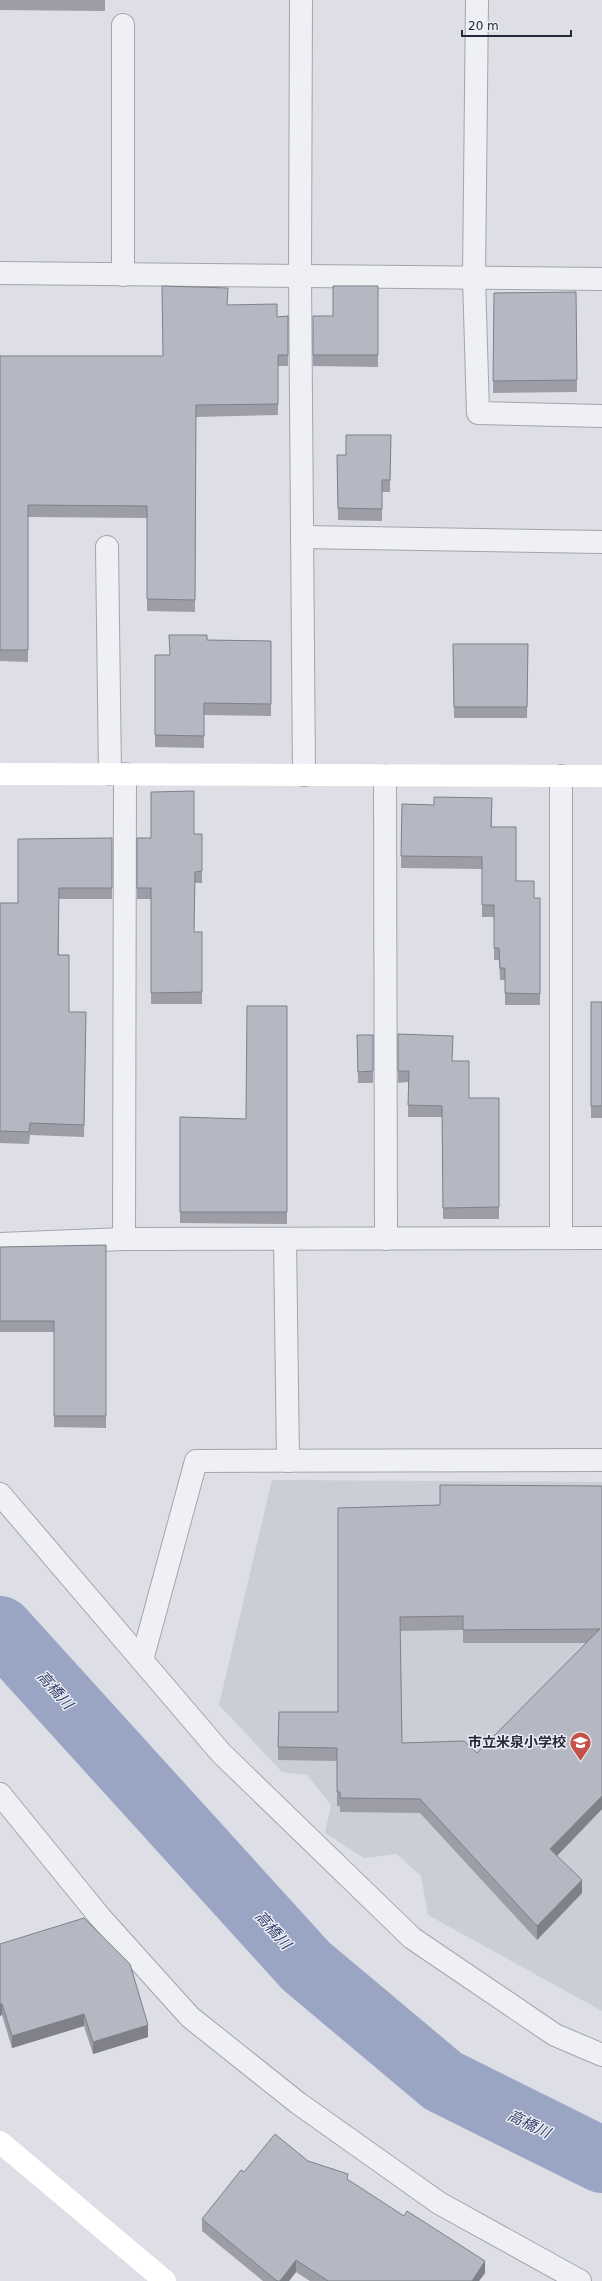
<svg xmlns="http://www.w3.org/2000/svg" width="602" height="2281" font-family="'DejaVu Sans','Noto Sans JP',sans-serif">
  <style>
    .built { fill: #cbcdd7 }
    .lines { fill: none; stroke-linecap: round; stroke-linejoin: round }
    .river { stroke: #9aa5c4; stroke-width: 66 }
    .street-casing { stroke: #a3a4af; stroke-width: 24 }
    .street { stroke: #eff0f4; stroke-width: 22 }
    .secondary { stroke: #fff; stroke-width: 22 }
    .wall { fill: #9c9da7; fill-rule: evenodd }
    .shaded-wall { fill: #7f8088 }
    .building { fill: #b5b7c2; stroke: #7f8088; fill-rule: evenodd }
    .labels { text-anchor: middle; stroke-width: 3; stroke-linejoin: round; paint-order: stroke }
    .poi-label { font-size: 14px; font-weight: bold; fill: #282a3b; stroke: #eceef4; text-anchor: end }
    .water-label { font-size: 15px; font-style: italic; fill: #35426c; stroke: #eceef4 }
  </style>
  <rect width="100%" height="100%" fill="#dddee6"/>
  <polygon class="built" points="272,1480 602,1482 602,2011 428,1915 421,1876 397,1854 364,1858 325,1833 331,1805 307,1775 282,1772 219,1705"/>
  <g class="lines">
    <polyline class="river" points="0,1629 306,1966 443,2081 602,2160"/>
    <defs>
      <g id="street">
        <polyline points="301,0 300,276 304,775"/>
        <polyline points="477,0 474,278 478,413 602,416"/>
        <polyline points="0,273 602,279"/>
        <polyline points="123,275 123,25"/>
        <polyline points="302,537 602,542"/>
        <polyline points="107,547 110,774"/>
        <polyline points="385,776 386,1239"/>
        <polyline points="561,776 561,1238"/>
        <polyline points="124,1239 125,774"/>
        <polyline points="285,1239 288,1461"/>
        <polyline points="0,1244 124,1239 602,1238"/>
        <polyline points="0,1494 221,1753 412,1938 555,2035 602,2055"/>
        <polyline points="142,1660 196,1461 602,1460"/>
        <polyline points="0,1794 100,1917 190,2017 298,2103 439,2203 580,2281"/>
      </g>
    </defs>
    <use href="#street" class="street-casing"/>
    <use href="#street" class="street"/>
    <g class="secondary">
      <polyline points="0,774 602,776"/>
      <polyline points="0,2142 165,2281"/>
    </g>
  </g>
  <g class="wall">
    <polygon points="0,0 105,0 105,11 0,10"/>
    <polygon points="378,286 378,367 313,366 313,316 333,316"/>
    <polygon points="576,292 577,392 493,393 494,293"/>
    <polygon points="228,305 277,317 288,316 288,366 278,366 278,415 196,417 195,612 147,611 147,518 28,517 28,662 0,661 0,356 163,356"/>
    <polygon points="391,435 390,492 382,492 382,521 338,520 337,455 346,455"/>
    <polygon points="207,640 271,641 271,716 204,715 204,748 155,747 155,655 169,655"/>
    <polygon points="453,644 528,644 527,718 454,718"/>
    <polygon points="492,798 492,827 516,881 534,898 540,898 540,1005 505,1005 505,980 500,980 499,960 494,960 494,917 482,917 482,869 401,868 402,804 434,805"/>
    <polygon points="194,834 202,834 202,883 195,883 194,932 202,932 202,1004 151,1004 151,899 137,899 137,838 151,838"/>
    <polygon points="112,838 112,899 59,899 59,955 69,1012 86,1012 84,1137 30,1135 29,1144 0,1143 0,903 18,903"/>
    <rect x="591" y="1002" width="11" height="116"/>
    <polygon points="287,1006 287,1224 180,1223 180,1117 246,1119"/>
    <polygon points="398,1034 452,1061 469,1098 499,1098 499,1219 443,1219 442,1117 408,1117 408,1082 398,1083"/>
    <polygon points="357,1035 373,1035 373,1083 358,1083"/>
    <polygon points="106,1245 106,1428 54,1427 54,1332 0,1332 0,1247"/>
    <path d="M602 1486V1809L557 1856 582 1893 537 1940 420 1813 340 1812V1806H337V1761L278 1760V1747L338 1712 440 1505ZM463 1630V1643H587L477 1753 402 1743 400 1631Z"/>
    <polygon points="0,1944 148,2037 93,2054 84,2026 12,2048 2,2015"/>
    <polygon points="308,2161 348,2180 485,2273 479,2281 310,2281 296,2272 289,2281 263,2281 202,2231 202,2219 244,2172"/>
  </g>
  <g class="shaded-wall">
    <polygon points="602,1796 602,1809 550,1863 550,1849"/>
    <polygon points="582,1880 582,1893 537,1940 537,1926"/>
    <polygon points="0,2004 2,2004 2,2015 0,2016"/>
    <polygon points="84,2014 84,2026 12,2048 12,2036"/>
    <polygon points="148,2025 148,2037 93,2054 93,2042"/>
    <polygon points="296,2260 296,2272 289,2281 280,2281"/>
    <polygon points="485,2261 485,2273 479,2281 472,2281"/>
  </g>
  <g class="building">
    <polygon points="162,286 228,288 227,305 277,304 277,317 288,316 288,355 278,355 278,404 196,405 195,600 147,599 147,506 28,505 28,650 0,650 0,356 163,356"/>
    <polygon points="333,286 378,286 378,355 313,355 313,316 333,316"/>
    <polygon points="576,292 577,380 493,381 494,293"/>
    <polygon points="346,435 391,435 390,480 382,480 382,509 338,508 337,455 346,455"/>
    <polygon points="169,635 207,635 207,640 271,641 271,704 204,703 204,736 155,735 155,655 170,655"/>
    <polygon points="453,644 528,644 527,707 454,707"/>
    <polygon points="194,791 194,834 202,834 202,871 195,872 194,932 202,932 202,992 151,993 151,888 137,888 137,838 151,838 151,792"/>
    <polygon points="434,797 492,798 491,827 516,827 516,881 534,881 534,898 540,898 540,994 505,993 505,968 500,968 499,948 494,948 494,905 482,905 482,857 401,856 402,804 434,805"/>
    <polygon points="112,838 112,888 59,888 58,955 69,955 69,1012 86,1012 84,1125 30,1123 29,1132 0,1131 0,903 18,903 18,839"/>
    <rect x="591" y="1002" width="11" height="104"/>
    <polygon points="247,1006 287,1006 287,1212 180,1212 180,1117 246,1119"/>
    <polygon points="398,1034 453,1036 452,1061 469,1061 469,1098 499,1098 499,1207 443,1208 442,1106 408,1105 409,1071 398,1071"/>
    <polygon points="357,1035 373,1035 373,1071 358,1072"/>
    <polygon points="106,1245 106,1416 54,1416 54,1321 0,1321 0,1247"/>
    <path d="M440 1485 602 1486V1796L550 1849 582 1880 537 1926 420 1799 340 1798V1792H337V1748L278 1747 279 1712H338V1508L440 1505ZM463 1616V1630L600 1629 477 1753 464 1741 402 1743 400 1617Z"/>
    <polygon points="84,1918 130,1964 148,2025 93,2042 84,2014 12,2036 2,2004 0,2004 0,1944"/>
    <polygon points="275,2134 308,2161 348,2174 347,2179 404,2216 407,2211 485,2261 472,2281 328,2281 296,2260 280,2281 277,2281 202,2219 241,2170 244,2172"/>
  </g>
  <defs>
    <symbol id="school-pin" viewBox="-11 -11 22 30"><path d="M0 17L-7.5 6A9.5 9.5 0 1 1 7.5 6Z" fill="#c35149" stroke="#eceef4"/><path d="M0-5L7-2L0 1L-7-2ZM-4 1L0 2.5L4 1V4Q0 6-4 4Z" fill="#fff"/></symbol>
  </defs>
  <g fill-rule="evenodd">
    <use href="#school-pin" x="568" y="1730" width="25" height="34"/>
  </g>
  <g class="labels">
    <g class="poi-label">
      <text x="566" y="1747">市立米泉小学校</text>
    </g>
    <g class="water-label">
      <text transform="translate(55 1690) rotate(48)" y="5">高橋川</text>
      <text transform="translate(273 1930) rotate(48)" y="5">高橋川</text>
      <text transform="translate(529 2124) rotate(26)" y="5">高橋川</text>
    </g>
  </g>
  <path d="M462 30v6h109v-6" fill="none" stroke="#282a3b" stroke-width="2"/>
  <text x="468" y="30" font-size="12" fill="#282a3b" stroke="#eceef4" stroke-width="3" paint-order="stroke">20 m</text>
</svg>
